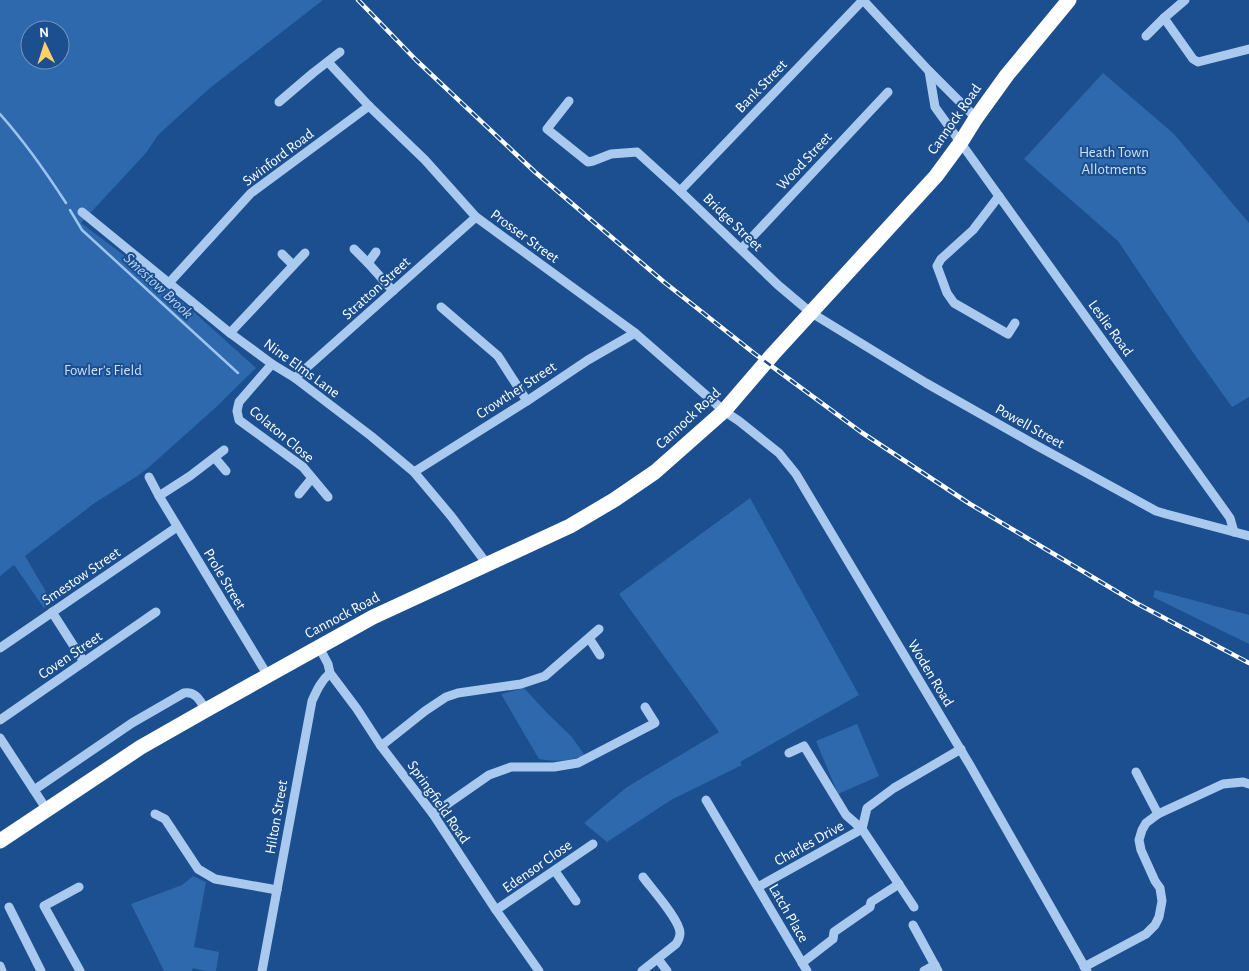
<svg xmlns="http://www.w3.org/2000/svg" width="1249" height="971" font-family="'Alegreya Sans',sans-serif">
  <style>
    .green { fill: #2e69ad; fill-rule: evenodd }
    .lines { fill: none; stroke-linecap: round; stroke-linejoin: round }
    .stream { stroke: #9cc4f0; stroke-width: 2.5 }
    .minor { stroke: #a9c9ee; stroke-width: 9 }
    .highway { stroke: #fff; stroke-width: 15 }
    .rail-casing { stroke: #fff; stroke-width: 4.5 }
    .rail { stroke: #1b4f8f; stroke-width: 2.5; stroke-dasharray: 8; stroke-linecap: butt }
    .labels { text-anchor: middle; stroke-width: 4; stroke-linejoin: round; paint-order: stroke }
    .street-label { font-size: 15px; fill: #fff; stroke: #1b4f8f }
    .park-label { font-size: 15px; fill: #cfe3fa; stroke: #1b4f8f }
    .water-label { font-size: 16px; font-style: italic; fill: #b5d3f5; stroke: #1b4f8f }
  </style>
  <rect width="100%" height="100%" fill="#1b4f8f"/>
  <g class="green">
    <path d="M0 0H323L210 88 159 134 145 154 81 223 166 287 256 368 214 409 148 468 136 477 96 502 25 556 52 602 44 608 14 565 0 576ZM30 30H60V60H30Z"/>
    <polygon points="1103,73 1174,134 1249,223 1249,397 1232,407 1192,351 1118,241 1024,159"/>
    <polygon points="750,498 859,695 740,762 742,765 671,800 607,842 584,823 627,787 719,732 619,594"/>
    <polygon points="1155,590 1249,615 1249,644 1153,597"/>
    <path d="M524 688 548 714 571 736 584 754 583 756C568 761 555 762 539 759L501 694Z"/>
    <polygon points="857,724 879,776 838,794 816,741"/>
    <polygon points="193,876 206,882 194,947 219,952 216,971 205,971 193,968 192,971 164,971 131,904 182,885"/>
  </g>
  <g class="lines">
    <g class="stream">
      <path d="M0 114C25 142 46 172 66 203"/>
      <polyline points="70,210 82,230 238,373"/>
    </g>
    <g class="minor">
      <polyline points="863,0 929,71 976,118"/>
      <polyline points="1164,18 1193,59 1198,62 1249,49"/>
      <polyline points="1146,36 1164,18 1185,0"/>
      <polyline points="328,62 369,106 425,160 476,217 635,333 724,411 739,421 779,453 796,474 971,767 1087,971"/>
      <polyline points="929,71 935,107 1230,518 1234,532"/>
      <polyline points="569,101 547,129 588,162 593,161 611,154 637,152 680,191 778,285 810,312 926,383 1032,443 1156,511 1166,514 1249,536"/>
      <polyline points="279,102 313,73 340,52"/>
      <polyline points="680,191 863,0"/>
      <polyline points="999,196 973,230 941,259 937,266 947,293 954,303 1008,334 1015,323"/>
      <polyline points="82,212 230,333 272,364 295,378 371,436 414,472 451,516 487,564"/>
      <polyline points="354,249 368,263 393,291"/>
      <polyline points="741,249 888,92"/>
      <polyline points="282,254 293,265"/>
      <polyline points="368,263 376,252"/>
      <polyline points="169,283 251,193 369,106"/>
      <polyline points="441,307 498,356 527,401"/>
      <polyline points="230,333 305,253"/>
      <polyline points="272,364 239,402 237,411 239,420 303,467 328,497"/>
      <polyline points="295,378 476,217"/>
      <polyline points="224,450 190,476 159,496 268,676"/>
      <polyline points="215,458 226,471"/>
      <polyline points="414,472 527,401 588,360 635,333"/>
      <polyline points="149,477 159,496"/>
      <polyline points="299,494 312,478"/>
      <polyline points="52,612 84,662"/>
      <polyline points="589,638 600,655"/>
      <polyline points="319,647 328,664 330,673 357,709 381,746 433,814 496,910 539,971"/>
      <polyline points="0,648 177,527"/>
      <polyline points="0,720 156,612"/>
      <polyline points="0,738 47,810"/>
      <polyline points="381,746 425,711 446,697 458,693 521,684 545,676 599,629"/>
      <polyline points="789,753 804,746 846,815 862,829 914,907"/>
      <polyline points="1136,772 1158,814"/>
      <path d="M34 790 132 723 184 693C196 691 200 701 206 710"/>
      <polyline points="706,800 807,971"/>
      <polyline points="155,814 165,819 198,869 215,879 277,890"/>
      <polyline points="433,814 489,775 511,767 554,767 578,763 655,723 645,707"/>
      <polyline points="555,871 576,901"/>
      <polyline points="79,887 44,906 80,971"/>
      <polyline points="758,887 862,829 867,808 894,788 961,749"/>
      <polyline points="9,907 41,971"/>
      <polyline points="496,910 593,844"/>
      <polyline points="913,925 938,971"/>
      <polyline points="658,959 667,971"/>
      <polyline points="802,963 833,939 834,932 870,907 871,902 899,884"/>
      <polyline points="0,966 2,971"/>
      <polyline points="1084,967 1146,934 1155,925 1159,917 1162,901 1160,888 1155,881 1141,850 1139,840 1142,830 1146,823 1158,814 1223,784 1243,782 1249,784"/>
      <path d="M262 971 312 701C317 690 321 681 330 673"/>
      <path d="M642 971 676 944C678 941 680 937 680 933 680 920 651 888 643 877"/>
      <polyline points="924,971 935,965"/>
    </g>
    <polyline class="highway" points="0,841 141,747 206,710 373,617 570,526 614,500 655,472 724,411 773,354 936,176 961,142 976,118 1007,75 1069,0"/>
    <defs>
      <polyline id="rail" points="358,0 416,60 535,172 664,282 755,354 861,432 970,504 1136,603 1249,663"/>
    </defs>
    <use href="#rail" class="rail-casing"/>
    <use href="#rail" class="rail"/>
  </g>
  <g class="labels">
    <g class="street-label">
      <text transform="translate(761 86) rotate(-46)" y="5">Bank Street</text>
      <text transform="translate(954 119) rotate(-55)" y="5">Cannock Road</text>
      <text transform="translate(278 157) rotate(-37)" y="5">Swinford Road</text>
      <text transform="translate(804 161) rotate(-47)" y="5">Wood Street</text>
      <text transform="translate(733 222) rotate(44)" y="5">Bridge Street</text>
      <text transform="translate(525 236) rotate(36)" y="5">Prosser Street</text>
      <text transform="translate(376 288) rotate(-42)" y="5">Stratton Street</text>
      <text transform="translate(1111 328) rotate(54)" y="5">Leslie Road</text>
      <text transform="translate(302 368) rotate(36)" y="5">Nine Elms Lane</text>
      <text transform="translate(516 390) rotate(-33)" y="5">Crowther Street</text>
      <text transform="translate(688 418) rotate(-43)" y="5">Cannock Road</text>
      <text transform="translate(1030 426) rotate(29)" y="5">Powell Street</text>
      <text transform="translate(282 434) rotate(40)" y="5">Colaton Close</text>
      <text transform="translate(81 576) rotate(-34)" y="5">Smestow Street</text>
      <text transform="translate(225 579) rotate(59)" y="5">Prole Street</text>
      <text transform="translate(342 615) rotate(-28)" y="5">Cannock Road</text>
      <text transform="translate(70 655) rotate(-34)" y="5">Coven Street</text>
      <text transform="translate(931 673) rotate(59)" y="5">Woden Road</text>
      <text transform="translate(439 802) rotate(55)" y="5">Springfield Road</text>
      <text transform="translate(276 817) rotate(-80)" y="5">Hilton Street</text>
      <text transform="translate(809 843) rotate(-29)" y="5">Charles Drive</text>
      <text transform="translate(537 866) rotate(-35)" y="5">Edensor Close</text>
      <text transform="translate(789 913) rotate(60)" y="5">Latch Place</text>
    </g>
    <g class="park-label">
      <text x="1114" y="157">Heath Town<tspan x="1114" dy="17">Allotments</tspan></text>
      <text x="103" y="375">Fowler's Field</text>
    </g>
    <g class="water-label">
      <text transform="translate(159 285) rotate(43)" y="6">Smestow Brook</text>
    </g>
  </g>
  <g transform="translate(45 45) rotate(356)"><circle r="24" fill="#1b4f8f" stroke="#7695bc"/>
  <path d="M0-4L9 19L0 12L-9 19Z" fill="#ffd166"/>
  <text y="-8" font-size="14" font-weight="bold" text-anchor="middle" fill="#ffffff">N</text>
  </g>
</svg>
